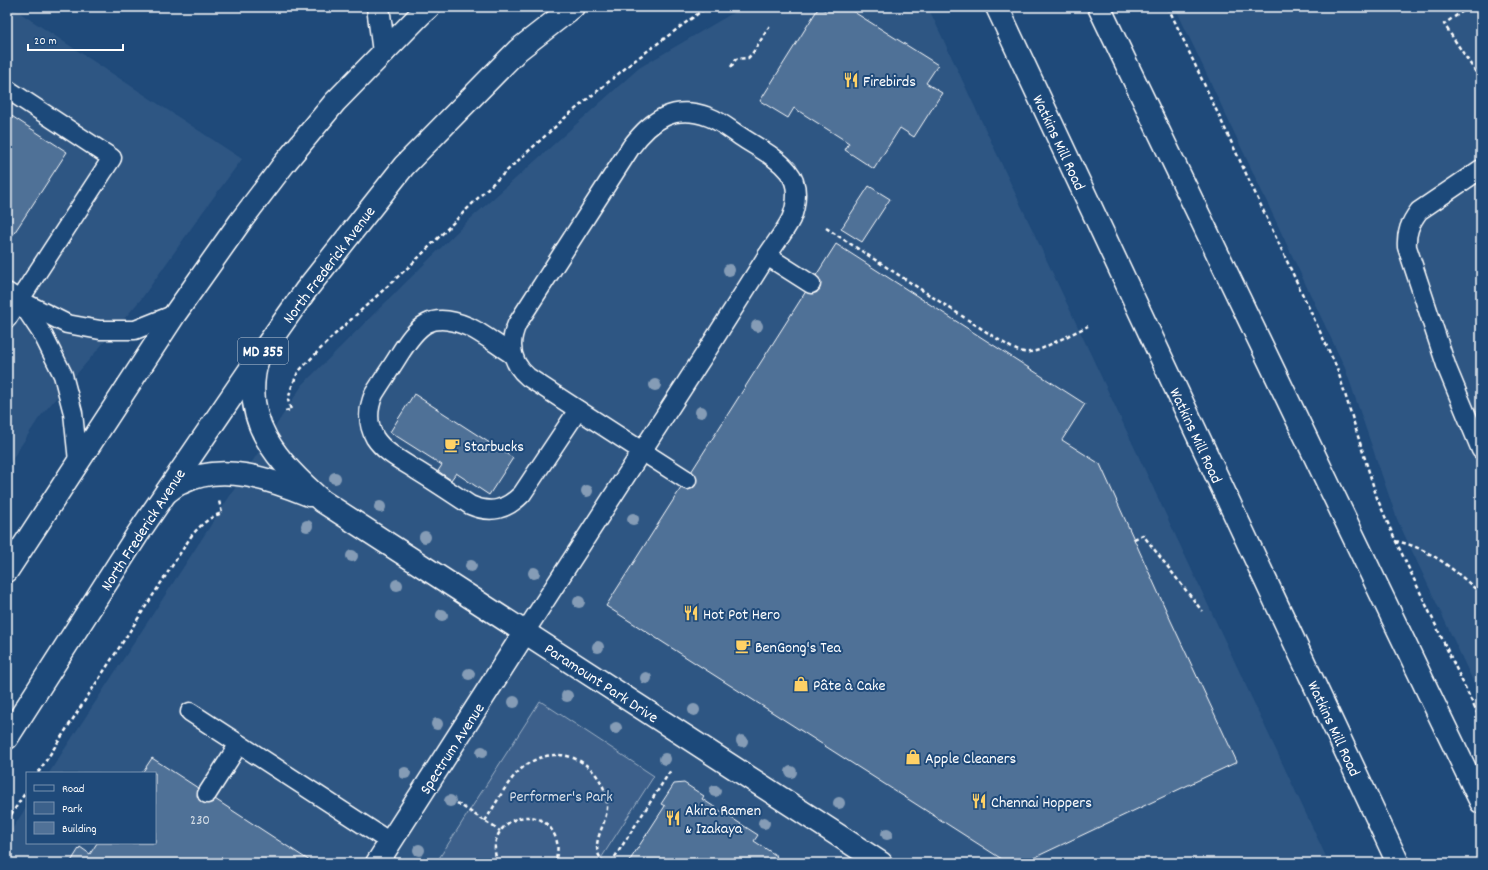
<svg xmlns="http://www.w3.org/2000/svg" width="1488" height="870" font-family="Dekko,sans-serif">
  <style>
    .built { fill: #2e5683 }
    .green { fill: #3c618b; stroke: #9eb0c5 }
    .building { fill: #507197; stroke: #fff }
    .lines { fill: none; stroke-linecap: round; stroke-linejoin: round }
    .service-casing { stroke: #fff; stroke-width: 21 }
    .minor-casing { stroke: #fff; stroke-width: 25 }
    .secondary-casing { stroke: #fff; stroke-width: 25 }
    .primary-casing { stroke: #fff; stroke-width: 25 }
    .path { stroke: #fff; stroke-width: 2.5; stroke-dasharray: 4 3; stroke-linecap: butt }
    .service { stroke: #1f4a7a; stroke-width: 18 }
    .minor { stroke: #1f4a7a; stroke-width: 22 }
    .secondary { stroke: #1f4a7a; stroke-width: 22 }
    .primary { stroke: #1f4a7a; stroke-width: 22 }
    .tree { fill: #859cb6 }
    .labels { text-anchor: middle; stroke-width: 4; stroke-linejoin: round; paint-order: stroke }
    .number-label { font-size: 14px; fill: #d3dce5 }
    .shield { fill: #1f4a7a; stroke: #bcc9d7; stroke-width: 1 }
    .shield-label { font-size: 15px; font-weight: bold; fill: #fff }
    .poi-label { font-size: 16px; fill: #fff; stroke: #1f4a7a; text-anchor: start }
    .street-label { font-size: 16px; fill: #fff; stroke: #1f4a7a }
    .park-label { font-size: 16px; fill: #d8dfe8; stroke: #1f4a7a }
  </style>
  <rect width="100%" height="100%" fill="#1f4a7a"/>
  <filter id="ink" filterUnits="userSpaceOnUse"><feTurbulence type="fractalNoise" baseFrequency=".025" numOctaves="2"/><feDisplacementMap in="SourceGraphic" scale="8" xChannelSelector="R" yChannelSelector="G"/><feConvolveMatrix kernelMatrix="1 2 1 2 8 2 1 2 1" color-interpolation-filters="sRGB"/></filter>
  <g filter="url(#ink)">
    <g class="built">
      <polygon points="7,7 11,7 242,159 202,213 142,298 39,418 7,467"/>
      <polygon points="743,7 928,7 1329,863 7,863 7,837 27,806 27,843 155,843 155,773 49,773 303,384 468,221 639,68"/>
      <polygon points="1175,7 1481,7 1481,698 1397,519 1345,368"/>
    </g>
    <polygon class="green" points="540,701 654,776 598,863 436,863"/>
    <g class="building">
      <polygon points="819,7 825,10 826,7 846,7 938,65 926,83 942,93 914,137 900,128 874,169 845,150 849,143 794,108 788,118 760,101"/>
      <polygon points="7,113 67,152 7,244"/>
      <polygon points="869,186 890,199 862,242 841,229"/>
      <polygon points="836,244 1085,404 1062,440 1100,464 1171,621 1237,762 1023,863 1008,863 606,606"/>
      <polygon points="414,394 513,458 489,495 456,473 451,480 438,471 442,465 390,432"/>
      <polygon points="152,758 313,863 70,863 80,847 90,854 97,843 155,843 155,773 142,773"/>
      <polygon points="684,783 704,796 702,799 758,835 754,841 777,856 772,863 628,863 665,806 661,804 674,784"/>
    </g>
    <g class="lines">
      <defs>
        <g id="service">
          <polyline points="7,89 112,158 7,319"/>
          <path d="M1481 169 1419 211C1410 223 1406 233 1407 247L1447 368 1481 450"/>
          <polyline points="767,256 811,284"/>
          <polyline points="7,292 19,300 67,324 100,330 135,330 175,314"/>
          <polyline points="21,302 43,335 63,375 73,413 78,461"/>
          <path d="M513 355C498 346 484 334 469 327 431 310 418 325 399 355 391 368 382 381 374 394 368 408 367 424 375 438 384 452 402 461 416 470 434 481 452 493 470 505 491 514 506 510 522 494L578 410"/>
          <path d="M525 632C586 538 647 443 708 349 727 319 746 289 765 259 773 246 784 233 791 219 794 212 796 203 796 194 796 186 793 177 788 171 776 156 756 147 740 136 731 130 720 121 709 117 674 104 652 119 631 147L517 324C508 344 511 363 528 377 581 412 634 446 687 480"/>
          <polyline points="190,712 390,842"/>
          <polyline points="207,794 239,744"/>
        </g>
        <g id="minor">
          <polyline points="378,7 384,52"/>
          <path d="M258 358C239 421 278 462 322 501L881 863"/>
          <path d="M166 493C171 489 176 485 181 483 222 462 270 479 309 495"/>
          <polyline points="377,863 525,632"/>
        </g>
        <g id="secondary">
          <polyline points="997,7 1398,863"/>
          <polyline points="1099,7 1481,802"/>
        </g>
        <g id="primary">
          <polyline points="7,571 175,314 240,222 284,164 335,102 420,15 429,7"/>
          <polyline points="7,738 137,535 258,358 306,290 404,166 518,50 573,7"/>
        </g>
      </defs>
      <use href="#service" class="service-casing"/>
      <use href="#minor" class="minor-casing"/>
      <use href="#secondary" class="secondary-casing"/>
      <use href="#primary" class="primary-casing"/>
      <g class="path">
        <polyline points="1168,7 1337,368 1377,498 1393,535 1481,721"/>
        <polyline points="1469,7 1444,24 1481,80"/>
        <polyline points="731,67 736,59 748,58 752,54 771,24"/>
        <path d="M826 228 999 340C1014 349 1021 356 1039 350L1088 326"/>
        <polyline points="285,411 291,410 288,400 292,386 298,372 333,336 414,262 488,188 567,116 634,61 707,7"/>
        <polyline points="1134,539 1143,535 1202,611"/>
        <path d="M1395 541C1429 547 1456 571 1481 594"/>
        <path d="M38 773 192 535C201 525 209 517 222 513L219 501"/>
        <polyline points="457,803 500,831"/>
        <polyline points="7,821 27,790"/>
        <path d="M485 821C503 793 516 758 554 755 581 753 606 777 607 804 608 819 598 832 597 845 597 853 599 858 606 863"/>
        <path d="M498 863C481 822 539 798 555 836 559 845 558 854 554 863"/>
        <polyline points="611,863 671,770"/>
      </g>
      <use href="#service" class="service"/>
      <use href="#minor" class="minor"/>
      <use href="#secondary" class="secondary"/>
      <use href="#primary" class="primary"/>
    </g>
    <g class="tree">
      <circle cx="729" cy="270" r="6"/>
      <circle cx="757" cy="326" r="6"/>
      <circle cx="655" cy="385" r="6"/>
      <circle cx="701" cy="412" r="6"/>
      <circle cx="335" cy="478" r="6"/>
      <circle cx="587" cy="491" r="6"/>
      <circle cx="380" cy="507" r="6"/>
      <circle cx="633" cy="519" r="6"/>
      <circle cx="307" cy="526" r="6"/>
      <circle cx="425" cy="537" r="6"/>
      <circle cx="352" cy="556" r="6"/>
      <circle cx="471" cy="566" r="6"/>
      <circle cx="534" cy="573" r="6"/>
      <circle cx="397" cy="585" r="6"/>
      <circle cx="579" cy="602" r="6"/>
      <circle cx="442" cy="615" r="6"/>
      <circle cx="598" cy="647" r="6"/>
      <circle cx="469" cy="674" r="6"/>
      <circle cx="646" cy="678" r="6"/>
      <circle cx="567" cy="696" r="6"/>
      <circle cx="514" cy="702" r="6"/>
      <circle cx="694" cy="710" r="6"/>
      <circle cx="437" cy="724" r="6"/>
      <circle cx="616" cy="728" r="6"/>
      <circle cx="742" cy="741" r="6"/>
      <circle cx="482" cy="752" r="6"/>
      <circle cx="665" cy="759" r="6"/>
      <circle cx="791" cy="772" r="6"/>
      <circle cx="405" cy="773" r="6"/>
      <circle cx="715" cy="791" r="6"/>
      <circle cx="450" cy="801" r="6"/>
      <circle cx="839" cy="803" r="6"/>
      <circle cx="764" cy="823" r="6"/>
      <circle cx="887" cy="834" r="6"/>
      <circle cx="419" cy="850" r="6"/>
    </g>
  </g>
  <defs>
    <symbol id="restaurant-bare" viewBox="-9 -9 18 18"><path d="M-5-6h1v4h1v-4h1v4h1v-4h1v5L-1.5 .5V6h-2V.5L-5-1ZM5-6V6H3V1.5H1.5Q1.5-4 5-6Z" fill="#ffd166" stroke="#1f4a7a" stroke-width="2.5" paint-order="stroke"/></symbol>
    <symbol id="cafe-bare" viewBox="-9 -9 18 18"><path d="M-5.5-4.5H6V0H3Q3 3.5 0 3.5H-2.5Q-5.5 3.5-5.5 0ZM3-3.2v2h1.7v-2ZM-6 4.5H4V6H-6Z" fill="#ffd166" stroke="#1f4a7a" stroke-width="2.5" paint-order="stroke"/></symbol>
    <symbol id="shop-bare" viewBox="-9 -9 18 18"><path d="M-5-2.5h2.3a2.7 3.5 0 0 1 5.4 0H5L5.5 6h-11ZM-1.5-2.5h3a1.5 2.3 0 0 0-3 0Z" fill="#ffd166" stroke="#1f4a7a" stroke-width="2.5" paint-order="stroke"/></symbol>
  </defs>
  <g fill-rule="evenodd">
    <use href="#restaurant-bare" x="840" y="69" width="22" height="22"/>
    <use href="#cafe-bare" x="441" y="434" width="22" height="22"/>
    <use href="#restaurant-bare" x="680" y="602" width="22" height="22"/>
    <use href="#cafe-bare" x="732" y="635" width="22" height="22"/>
    <use href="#shop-bare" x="790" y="673" width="22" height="22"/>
    <use href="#shop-bare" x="902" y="746" width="22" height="22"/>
    <use href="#restaurant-bare" x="968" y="790" width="22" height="22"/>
    <use href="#restaurant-bare" x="662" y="807" width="22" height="22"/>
  </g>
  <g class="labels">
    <g class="number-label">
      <text x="200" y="824">230</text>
    </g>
    <rect class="shield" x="238" y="338" width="50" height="26" rx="3"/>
    <g class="shield-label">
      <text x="263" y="356">MD 355</text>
    </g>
    <g class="poi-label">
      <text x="863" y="86">Firebirds</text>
      <text x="464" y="451">Starbucks</text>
      <text x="703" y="619">Hot Pot Hero</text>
      <text x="755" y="652">BenGong's Tea</text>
      <text x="813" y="690">Pâte à Cake</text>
      <text x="925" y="763">Apple Cleaners</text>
      <text x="991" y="807">Chennai Hoppers</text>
      <text x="685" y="815">Akira Ramen<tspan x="685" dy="18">&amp; Izakaya</tspan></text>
    </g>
    <g class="street-label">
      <text transform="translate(1060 142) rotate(65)" y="6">Watkins Mill Road</text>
      <text transform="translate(328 264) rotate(-53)" y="6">North Frederick Avenue</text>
      <text transform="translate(1197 435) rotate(65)" y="6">Watkins Mill Road</text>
      <text transform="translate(142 529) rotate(-57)" y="6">North Frederick Avenue</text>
      <text transform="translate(602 682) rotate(33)" y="6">Paramount Park Drive</text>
      <text transform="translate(1335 728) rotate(65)" y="6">Watkins Mill Road</text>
      <text transform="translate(451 748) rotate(-57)" y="6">Spectrum Avenue</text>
    </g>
    <g class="park-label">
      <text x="561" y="801">Performer's Park</text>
    </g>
  </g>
  <rect width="1488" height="870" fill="none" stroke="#1f4a7a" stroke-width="24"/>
  <rect x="12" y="12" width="1464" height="846" fill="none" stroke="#fff" stroke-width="1.5" filter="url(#ink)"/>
  <rect x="26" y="772" width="130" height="72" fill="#1f4a7a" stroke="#7992af"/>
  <rect x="34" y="785" width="20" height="6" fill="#1f4a7a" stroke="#7992af"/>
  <text x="62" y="792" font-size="12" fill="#ffffff">Road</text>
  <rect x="34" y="802" width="20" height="12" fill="#3c618b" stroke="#7992af"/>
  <text x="62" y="812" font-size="12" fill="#ffffff">Park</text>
  <rect x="34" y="822" width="20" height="12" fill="#507197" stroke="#7992af"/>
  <text x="62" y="832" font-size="12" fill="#ffffff">Building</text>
  <path d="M28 44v6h95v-6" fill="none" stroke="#ffffff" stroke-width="2"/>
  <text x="34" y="44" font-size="12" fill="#ffffff" stroke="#1f4a7a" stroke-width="3" paint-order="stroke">20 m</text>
</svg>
